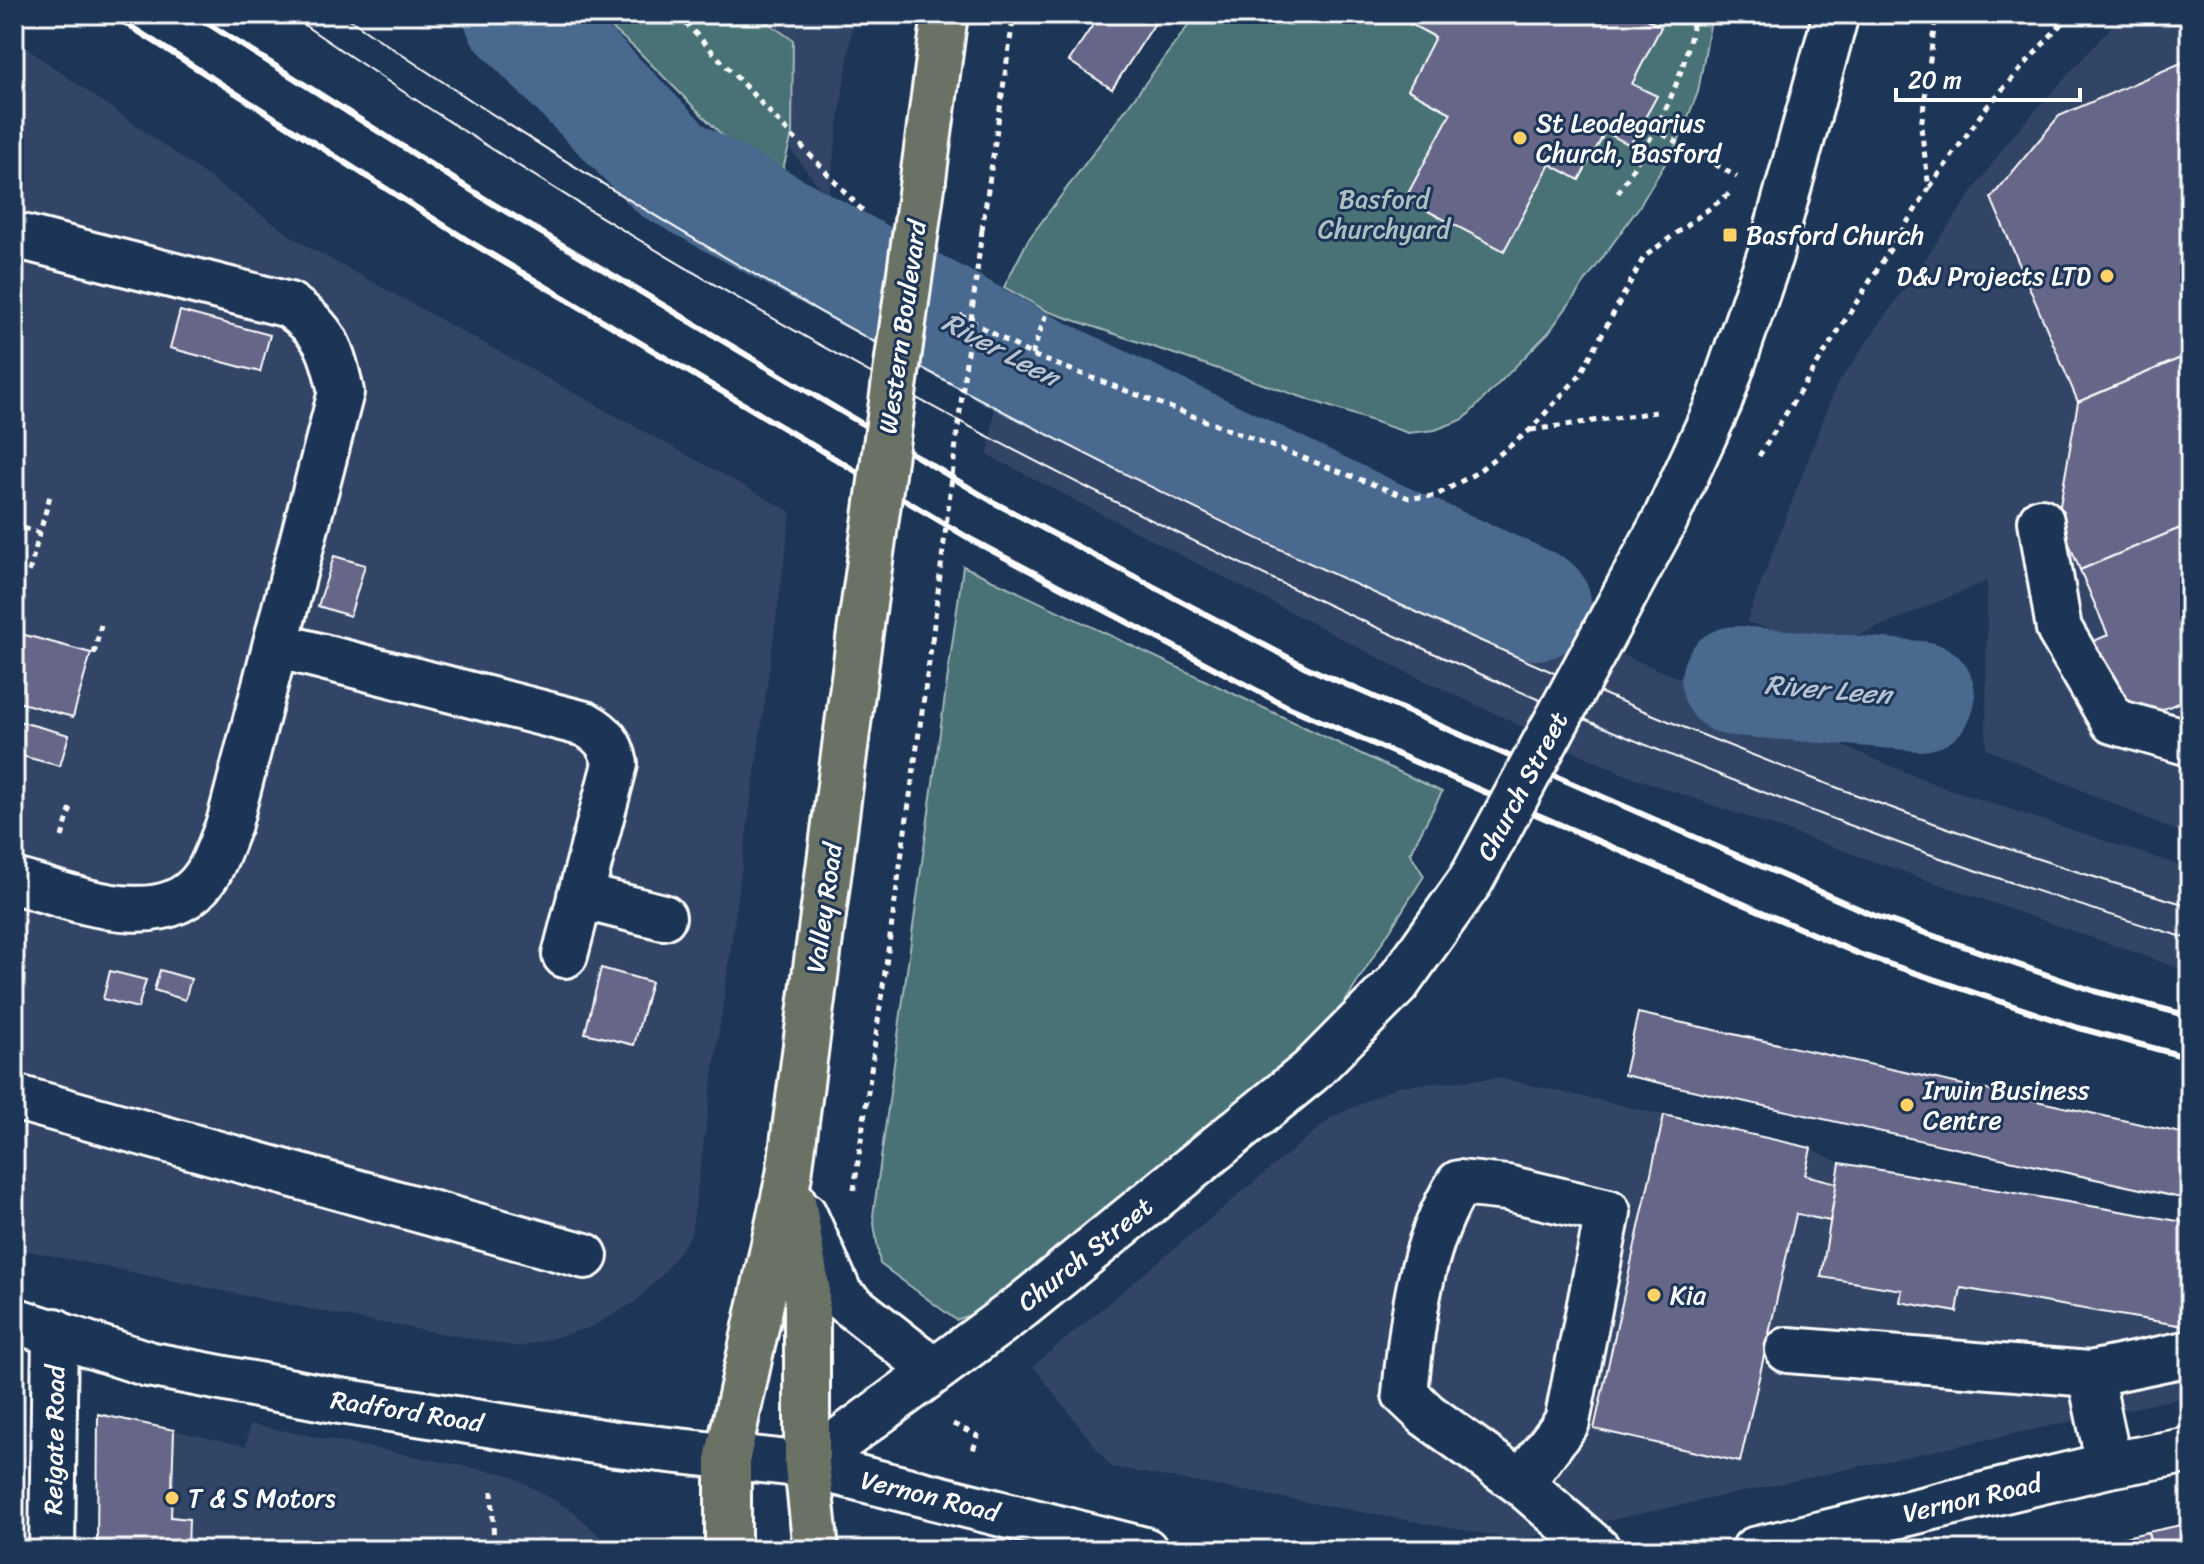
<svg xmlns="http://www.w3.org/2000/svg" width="2204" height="1564" font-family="Sriracha,sans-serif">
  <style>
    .built { fill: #346 }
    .green { fill: #497276; stroke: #a4b8ba; stroke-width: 2 }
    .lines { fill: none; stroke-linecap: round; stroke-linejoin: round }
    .river { stroke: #4a698f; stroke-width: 110 }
    .building { fill: #666689; stroke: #fff; stroke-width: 2 }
    .minor-casing { stroke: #fff; stroke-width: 50 }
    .highway-casing { stroke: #fff; stroke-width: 50 }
    .path { stroke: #fff; stroke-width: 5; stroke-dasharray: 6 6; stroke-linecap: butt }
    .minor { stroke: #1d3557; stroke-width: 44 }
    .highway { stroke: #6a7165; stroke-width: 44 }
    .tram { stroke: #fff; stroke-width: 2 }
    .rail { stroke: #fff; stroke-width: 6 }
    .minor-bridge-casing { stroke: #fff; stroke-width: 50; stroke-linecap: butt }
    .highway-bridge-casing { stroke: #fff; stroke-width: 50; stroke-linecap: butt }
    .path-bridge { stroke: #fff; stroke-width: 5; stroke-dasharray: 6 6; stroke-linecap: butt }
    .minor-bridge { stroke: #1d3557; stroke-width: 44 }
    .highway-bridge { stroke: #6a7165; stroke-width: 44 }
    .poi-dot { fill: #ffd166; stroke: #1d3557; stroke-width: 3 }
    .labels { text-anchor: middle; stroke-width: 6; stroke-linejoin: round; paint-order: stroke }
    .poi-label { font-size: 26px; fill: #fff; stroke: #1d3557; text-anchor: start }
    .park-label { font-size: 26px; fill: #adc0c1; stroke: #1d3557 }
    .street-label { font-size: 26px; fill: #fff; stroke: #1d3557 }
    .water-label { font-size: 28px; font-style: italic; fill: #b7c3d2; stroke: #1d3557 }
  </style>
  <rect width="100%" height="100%" fill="#1d3557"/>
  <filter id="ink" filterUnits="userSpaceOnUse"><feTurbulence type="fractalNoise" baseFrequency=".0125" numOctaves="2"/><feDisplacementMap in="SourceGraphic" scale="16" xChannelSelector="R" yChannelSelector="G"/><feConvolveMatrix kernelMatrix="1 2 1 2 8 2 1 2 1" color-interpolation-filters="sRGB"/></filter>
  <g filter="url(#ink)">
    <g class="built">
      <polygon points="685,14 854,14 828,198"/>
      <polygon points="2123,14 2190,14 2190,837 1986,749 1987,581 1834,646 1746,622 1836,386 2009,140"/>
      <polygon points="14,39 303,244 791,512 691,1235 662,1275 635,1302 592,1327 520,1347 359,1319 14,1248"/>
      <polygon points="1000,368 1375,552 1937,785 2190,869 2190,972 1621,773 1406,672 988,455"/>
      <polygon points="1499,1078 1811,1148 1840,1163 2190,1223 2190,1396 1518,1540 1111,1467 1033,1366 1331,1118 1398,1086"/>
      <polygon points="98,1414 246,1446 250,1424 510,1475 573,1511 615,1550 97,1550"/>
    </g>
    <g class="green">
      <polygon points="596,14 755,14 793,40 792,135 780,180 761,174 638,51"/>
      <polygon points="1197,14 1712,14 1698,92 1678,142 1639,207 1549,332 1464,419 1435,430 1408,433 1047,311 1004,287 1028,240"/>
      <polygon points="963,566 1442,792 1410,853 1424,876 1338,1013 1301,1053 976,1313 956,1320 880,1264 873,1216"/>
    </g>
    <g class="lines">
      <g class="river">
        <polyline points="519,14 672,170 1026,364 1378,534 1536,605"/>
        <polyline points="1736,681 1920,696"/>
      </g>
    </g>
    <g class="building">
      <polygon points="1100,14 1161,14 1112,89 1069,61"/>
      <polygon points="1406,14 1638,14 1661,27 1632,84 1657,96 1630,145 1605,132 1579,180 1550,164 1504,251 1405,199 1451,113 1408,90 1435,37 1403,20"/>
      <polygon points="2190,59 2190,354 2078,402 1991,198 2059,116"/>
      <polygon points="180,311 270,335 260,372 170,348"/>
      <polygon points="2190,354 2190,524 2080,570 2058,517 2078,402"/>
      <polygon points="2190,524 2190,698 2133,722 2114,677 2098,683 2082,646 2108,635 2080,570"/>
      <polygon points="334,556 365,565 350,616 318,606"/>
      <polygon points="14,632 91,653 73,717 14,701"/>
      <polygon points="14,720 69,735 60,766 14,754"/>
      <polygon points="601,968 651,982 634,1045 585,1033"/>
      <polygon points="160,970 191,979 185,1000 154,990"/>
      <polygon points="110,971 146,980 138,1008 103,999"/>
      <polygon points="1638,1013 2190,1135 2190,1200 1624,1075"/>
      <polygon points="1664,1115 1811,1148 1805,1175 1837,1183 1830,1221 1796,1214 1740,1462 1594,1429"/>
      <polygon points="1840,1163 2190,1223 2190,1327 1961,1288 1957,1312 1900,1302 1902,1290 1821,1277"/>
      <polygon points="98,1414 174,1430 171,1517 189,1519 188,1550 97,1550"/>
      <polygon points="2190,1523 2190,1550 2186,1550 2181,1525"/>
      <polygon points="2181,1525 2186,1550 2152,1550 2148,1532"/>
      <polygon points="2148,1532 2152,1550 2118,1550 2116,1539"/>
      <polygon points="2116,1539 2118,1550 2084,1550 2083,1545"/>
    </g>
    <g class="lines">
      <defs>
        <g id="minor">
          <path d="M14 235 289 305C326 331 332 349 341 392L229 824C222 840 216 861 206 876 165 938 71 896 14 881"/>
          <polyline points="1665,520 1719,403 1770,255 1836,14"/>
          <polyline points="2041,521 2059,629 2113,721 2190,743"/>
          <path d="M276 645 585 724C603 734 611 743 615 764L565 955"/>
          <polyline points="580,896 663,917"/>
          <polyline points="14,1097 585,1256"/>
          <polyline points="804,1214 841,1297 934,1370"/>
          <polyline points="14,1320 148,1364 334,1400 615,1444 807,1465 1145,1550"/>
          <polyline points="1788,1350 2090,1374 2190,1353"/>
          <polyline points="2090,1374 2109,1465"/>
          <polyline points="807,1465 1022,1306 1311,1071 1397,984 1471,880"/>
          <path d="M1521 1483 1567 1422 1608 1212 1507 1188 1459 1183C1420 1246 1412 1321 1405 1394L1427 1415 1521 1483 1598 1550"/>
          <polyline points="52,1550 55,1331"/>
          <polyline points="1754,1550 2109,1465 2190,1450"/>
        </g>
        <g id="highway">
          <polyline points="923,179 945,14"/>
          <polyline points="793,1201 807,1287 807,1465 816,1550"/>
          <polyline points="728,1550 728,1456 789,1175 859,640"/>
        </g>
      </defs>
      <use href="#minor" class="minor-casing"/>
      <use href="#highway" class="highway-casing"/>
      <g class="path">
        <polyline points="677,14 863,211"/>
        <polyline points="1642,122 1737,177"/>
        <polyline points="1930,187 1985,109 2070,14"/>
        <path d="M1618 193C1653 136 1686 82 1694 14"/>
        <polyline points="982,230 1014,14"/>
        <polyline points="960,315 1032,355 1409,498 1435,496 1476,473 1530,430 1580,375 1644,257 1729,194"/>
        <polyline points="1032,355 1047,311"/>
        <polyline points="1531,430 1656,412"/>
        <polyline points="1759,456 1929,188 1921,127 1936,14"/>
        <polyline points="23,528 40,533"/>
        <polyline points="29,572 51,492"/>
        <polyline points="94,654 101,625"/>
        <polyline points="62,837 72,804"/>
        <polyline points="854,1190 932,641"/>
        <polyline points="953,1424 978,1436 972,1453"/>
        <polyline points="492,1491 494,1550"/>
      </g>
      <use href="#minor" class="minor"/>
      <use href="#highway" class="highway"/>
      <g class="tram">
        <path d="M288 14C651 264 1039 477 1442 657 1685 766 1934 864 2190 939"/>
        <path d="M342 14C689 253 1069 458 1454 629 1694 736 1938 833 2190 906"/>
      </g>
      <g class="rail">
        <polyline points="111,14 467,240 972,540 1286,706 1859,954 2079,1028 2190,1058"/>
        <polyline points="193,14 490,202 995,503 1306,667 1873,915 2094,991 2190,1016"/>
      </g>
      <defs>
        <polyline id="minor-bridge" points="1471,880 1665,520"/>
        <polyline id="highway-bridge" points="859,640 923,179"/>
      </defs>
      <use href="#minor-bridge" class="minor-bridge-casing"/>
      <use href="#highway-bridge" class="highway-bridge-casing"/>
      <polyline class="path-bridge" points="932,641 982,230"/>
      <use href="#minor-bridge" class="minor-bridge"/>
      <use href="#highway-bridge" class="highway-bridge"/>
    </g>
  </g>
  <g class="poi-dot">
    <circle cx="1520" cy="138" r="8"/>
    <rect x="1722" y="227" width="16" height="16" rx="4"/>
    <circle cx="2107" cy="276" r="8"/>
    <circle cx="1907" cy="1105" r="8"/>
    <circle cx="1654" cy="1295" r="8"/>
    <circle cx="172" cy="1498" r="8"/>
  </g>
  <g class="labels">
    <g class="poi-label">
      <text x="1536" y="132">St Leodegarius<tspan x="1536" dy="30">Church, Basford</tspan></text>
      <text x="1746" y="244">Basford Church</text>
      <text x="2091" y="285" text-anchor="end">D&amp;J Projects LTD</text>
      <text x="1923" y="1099">Irwin Business<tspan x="1923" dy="30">Centre</tspan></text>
      <text x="1670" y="1304">Kia</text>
      <text x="188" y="1507">T &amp; S Motors</text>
    </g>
    <g class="park-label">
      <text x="1384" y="208">Basford<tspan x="1384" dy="30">Churchyard</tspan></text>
    </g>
    <g class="street-label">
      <text transform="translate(902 327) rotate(-82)" y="9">Western Boulevard</text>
      <text transform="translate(1522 786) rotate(-62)" y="9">Church Street</text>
      <text transform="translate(824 908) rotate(-82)" y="9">Valley Road</text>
      <text transform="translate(1085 1254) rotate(-39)" y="9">Church Street</text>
      <text transform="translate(407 1411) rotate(9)" y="9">Radford Road</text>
      <text transform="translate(54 1440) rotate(-89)" y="9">Reigate Road</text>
      <text transform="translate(930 1496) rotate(14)" y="9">Vernon Road</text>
      <text transform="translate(1972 1498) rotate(-13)" y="9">Vernon Road</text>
    </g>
    <g class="water-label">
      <text transform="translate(1001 349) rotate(28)" y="10">River Leen</text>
      <text transform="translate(1828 689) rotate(5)" y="10">River Leen</text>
    </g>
  </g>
  <rect width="2204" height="1564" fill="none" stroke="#1d3557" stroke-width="48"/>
  <rect x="24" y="24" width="2156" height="1516" fill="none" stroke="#fff" stroke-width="3" filter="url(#ink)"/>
  <path d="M1896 88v12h184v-12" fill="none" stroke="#ffffff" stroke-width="4"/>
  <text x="1908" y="88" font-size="24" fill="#ffffff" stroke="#1d3557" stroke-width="6" paint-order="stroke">20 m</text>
</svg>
